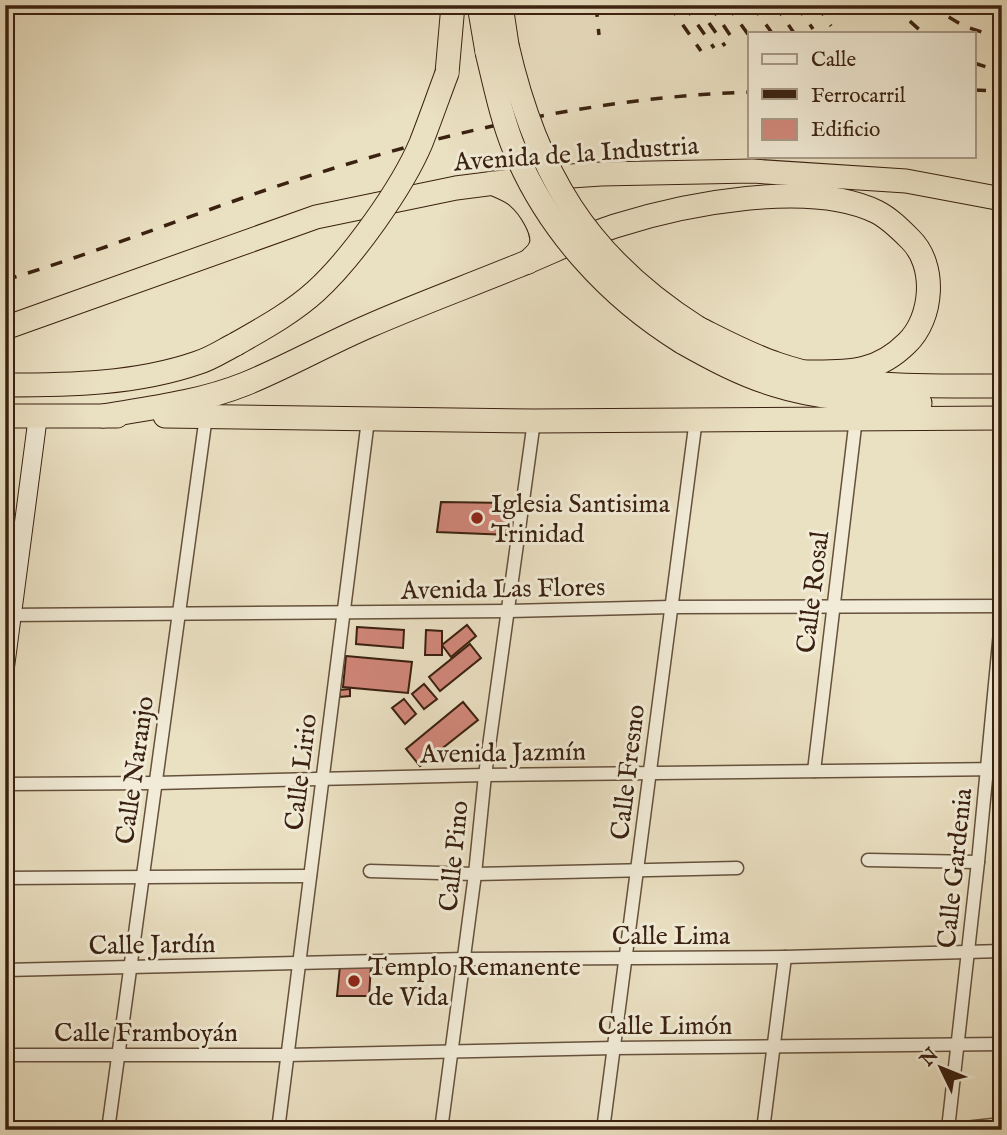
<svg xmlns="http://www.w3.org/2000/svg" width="1007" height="1135" font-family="'IM FELL English',serif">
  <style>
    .building { fill: #d1877a; stroke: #3a2110; stroke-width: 2 }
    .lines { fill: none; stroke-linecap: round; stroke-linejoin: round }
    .street-casing { stroke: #66513c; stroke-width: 15 }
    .secondary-casing { stroke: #3a2110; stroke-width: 20 }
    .highway-casing { stroke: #3a2110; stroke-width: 25 }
    .street { stroke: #f1ebd7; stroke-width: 12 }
    .secondary { stroke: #f1ebd7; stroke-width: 18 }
    .highway { stroke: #eae0c2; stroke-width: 23 }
    .rail { stroke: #3a2110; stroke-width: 3.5; stroke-dasharray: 12 12; stroke-linecap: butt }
    .highway-bridge-casing { stroke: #3a2110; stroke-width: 25; stroke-linecap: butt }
    .highway-bridge { stroke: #eae0c2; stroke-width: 23 }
    .poi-dot { fill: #8f2418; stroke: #f1ebd7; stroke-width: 2.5 }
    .labels { text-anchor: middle; stroke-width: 6; stroke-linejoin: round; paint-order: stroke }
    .street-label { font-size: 26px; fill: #3a2110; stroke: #f1ebd7 }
    .poi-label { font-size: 26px; fill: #3a2110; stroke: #f1ebd7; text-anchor: start }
  </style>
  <rect width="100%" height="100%" fill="#eae0c2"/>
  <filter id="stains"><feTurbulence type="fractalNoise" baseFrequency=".00286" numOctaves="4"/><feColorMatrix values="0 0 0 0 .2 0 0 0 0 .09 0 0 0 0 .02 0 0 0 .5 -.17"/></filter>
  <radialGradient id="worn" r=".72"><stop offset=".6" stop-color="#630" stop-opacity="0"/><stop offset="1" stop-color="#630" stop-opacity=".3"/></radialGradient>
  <g class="building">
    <polygon points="441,502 517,503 513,535 437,532"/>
    <polygon points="467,625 476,636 451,657 442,645"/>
    <polygon points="357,627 404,630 403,648 356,644"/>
    <polygon points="426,630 442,631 442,655 425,655"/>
    <polygon points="470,644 481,658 440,691 429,677"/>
    <polygon points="346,656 412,662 408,693 343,687"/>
    <polygon points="424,684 437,699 424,709 412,694"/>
    <polygon points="350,689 350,696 340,697 339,690"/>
    <polygon points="404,699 416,714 405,724 392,708"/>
    <polygon points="463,702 478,720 420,766 406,749"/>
    <polygon points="340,966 371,966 369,996 337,996"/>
  </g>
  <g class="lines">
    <defs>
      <g id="street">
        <polyline points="6,615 509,611 671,607 1002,606"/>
        <polyline points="814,771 856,418"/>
        <polyline points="5,784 156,783 485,775 1002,769"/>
        <polyline points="868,860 978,862"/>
        <polyline points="370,871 475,874 737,868"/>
        <polyline points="5,878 310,876"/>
        <polyline points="5,970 464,959 785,957 1002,951"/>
        <polyline points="5,1055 287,1055 614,1048 1002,1044"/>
        <polyline points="948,1129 978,862 1002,611"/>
        <polyline points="108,1130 206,416"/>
        <polyline points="278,1130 368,420"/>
        <polyline points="441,1130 475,874 485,775 534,421"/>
        <polyline points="603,1130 696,419"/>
        <polyline points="763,1130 785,957"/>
        <polyline points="947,1130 1002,1124"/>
      </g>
      <polyline id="secondary" points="5,667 38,416"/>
      <g id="highway">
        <polyline points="479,5 487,52"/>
        <polyline points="501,5 507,45"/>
        <polyline points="447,73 453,5"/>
        <path d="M492 183C501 187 510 190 517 196 529 206 549 235 539 250 537 254 531 259 528 262"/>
        <polyline points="5,328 316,217 456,188 526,179 601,174 752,171 906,181 1002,199"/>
        <path d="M698 328C724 341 750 355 777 364 849 389 927 386 1002 386"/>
        <path d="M682 342C712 359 742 375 775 385 822 400 871 401 920 403"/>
        <path d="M5 385C70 385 136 384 197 363 211 359 224 350 236 344"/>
        <polyline points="5,416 117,416"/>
        <path d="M103 416C151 408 200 402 245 384 287 367 327 344 369 326 417 305 466 287 515 267 548 254 581 237 615 226 684 204 810 179 877 212 889 218 900 229 910 239 937 265 933 318 907 343 876 374 847 372 807 372"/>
        <polyline points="165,416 534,421 1002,418"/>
      </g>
    </defs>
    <use href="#street" class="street-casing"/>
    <use href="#secondary" class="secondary-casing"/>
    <use href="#highway" class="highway-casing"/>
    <use href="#street" class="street"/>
    <use href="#secondary" class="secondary"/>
    <use href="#highway" class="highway"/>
    <g class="rail">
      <polyline points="596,5 599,35"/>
      <polyline points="669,5 701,51"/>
      <polyline points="684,5 714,48"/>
      <polyline points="710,5 736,44"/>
      <polyline points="727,5 750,37"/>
      <polyline points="752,5 772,33"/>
      <polyline points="775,5 794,33"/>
      <polyline points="796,5 813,29"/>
      <polyline points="817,5 831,26"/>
      <polyline points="892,5 923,33"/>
      <polyline points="928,5 964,26 1002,39"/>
      <polyline points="709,23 725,46"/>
      <polyline points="974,63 1002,72"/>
      <polyline points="974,90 1002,91"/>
      <path d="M5 280C109 249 209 207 312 175 454 130 601 97 750 92"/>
    </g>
    <defs>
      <g id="highway-bridge">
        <path d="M507 45C536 172 586 257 698 328"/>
        <path d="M487 52C495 85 502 120 515 151 548 230 609 297 682 342"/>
        <path d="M236 344C264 328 293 312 316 291 352 258 402 188 421 143 430 120 438 97 447 73"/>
      </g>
    </defs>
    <use href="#highway-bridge" class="highway-bridge-casing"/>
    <use href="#highway-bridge" class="highway-bridge"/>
  </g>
  <g class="poi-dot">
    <circle cx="477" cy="518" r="7"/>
    <circle cx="354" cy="981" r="7"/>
  </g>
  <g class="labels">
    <g class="street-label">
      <text transform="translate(576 153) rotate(-4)" y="9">Avenida de la Industria</text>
      <text transform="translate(503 588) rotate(-1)" y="9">Avenida Las Flores</text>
      <text transform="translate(812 592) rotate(-83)" y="9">Calle Rosal</text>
      <text transform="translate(503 752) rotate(-1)" y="9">Avenida Jazmín</text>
      <text transform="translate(134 770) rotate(-82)" y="9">Calle Naranjo</text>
      <text transform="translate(300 772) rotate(-83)" y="9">Calle Lirio</text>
      <text transform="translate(627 772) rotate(-83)" y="9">Calle Fresno</text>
      <text transform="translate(453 856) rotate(-84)" y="9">Calle Pino</text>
      <text transform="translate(954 868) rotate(-84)" y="9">Calle Gardenia</text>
      <text x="671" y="944">Calle Lima</text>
      <text transform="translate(152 944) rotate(-1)" y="9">Calle Jardín</text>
      <text x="665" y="1034">Calle Limón</text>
      <text x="146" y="1041">Calle Framboyán</text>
    </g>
    <g class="poi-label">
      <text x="491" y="512">Iglesia Santisima<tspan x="491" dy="30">Trinidad</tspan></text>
      <text x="368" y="975">Templo Remanente<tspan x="368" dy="30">de Vida</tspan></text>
    </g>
  </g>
  <rect width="1007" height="1135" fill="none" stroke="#eae0c2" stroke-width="28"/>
  <rect x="7" y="7" width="993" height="1121" fill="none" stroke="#3a2110" stroke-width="3.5"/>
  <rect x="14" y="14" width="979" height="1107" fill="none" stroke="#3a2110" stroke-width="2"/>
  <rect x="748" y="32" width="228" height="126" fill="#f1ebd7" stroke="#a89a87" stroke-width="2"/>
  <rect x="762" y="54" width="35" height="10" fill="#f1ebd7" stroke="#a89a87" stroke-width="2"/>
  <text x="811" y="66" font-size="21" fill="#3a2110">Calle</text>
  <rect x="762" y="89" width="35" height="10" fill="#3a2110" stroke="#a89a87" stroke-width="2"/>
  <text x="811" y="102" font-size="21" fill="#3a2110">Ferrocarril</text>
  <rect x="762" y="119" width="35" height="21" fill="#d1877a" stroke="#a89a87" stroke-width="2"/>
  <text x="811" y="136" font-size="21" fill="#3a2110">Edificio</text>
  <g transform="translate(941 1068) rotate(313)" stroke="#f1ebd7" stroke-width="5" paint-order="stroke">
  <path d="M0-5L12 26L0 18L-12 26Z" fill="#3a2110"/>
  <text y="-10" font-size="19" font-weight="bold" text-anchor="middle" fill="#3a2110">N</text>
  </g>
  <rect width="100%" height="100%" filter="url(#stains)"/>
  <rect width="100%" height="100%" fill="url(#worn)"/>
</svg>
